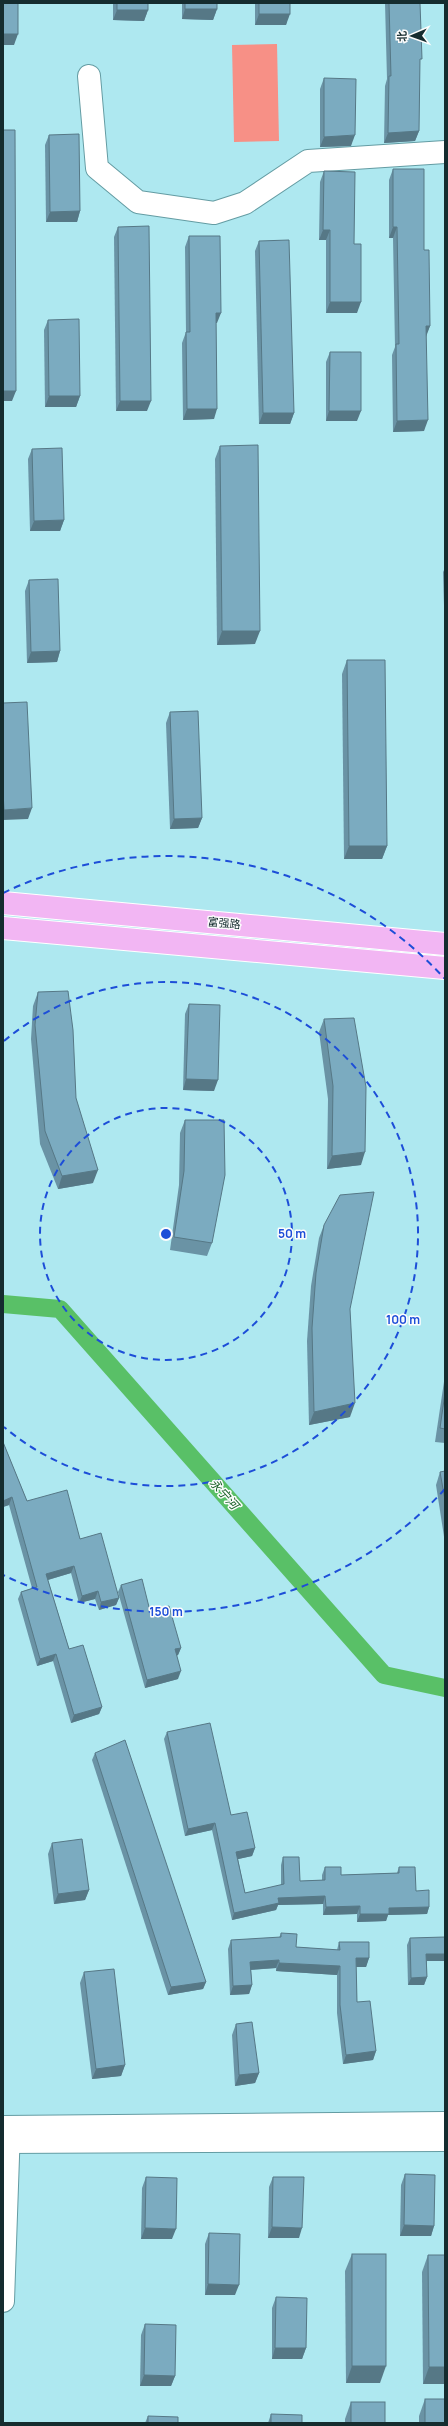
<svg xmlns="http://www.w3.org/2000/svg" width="448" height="2426" font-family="Manrope,'Noto Sans SC',sans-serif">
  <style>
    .green { fill: #f79086 }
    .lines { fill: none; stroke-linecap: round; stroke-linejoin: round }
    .canal { stroke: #59c067; stroke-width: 18 }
    .minor-casing { stroke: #649ca3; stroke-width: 24 }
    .major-casing { stroke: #fff; stroke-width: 24 }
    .minor { stroke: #fff; stroke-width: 22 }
    .major { stroke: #f2b6f3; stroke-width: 22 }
    .wall { fill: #6a93a5 }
    .shaded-wall { fill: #567886 }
    .building { fill: #7babc0; stroke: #567886 }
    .ring { fill: none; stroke: #1d4ed8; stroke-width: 2; stroke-dasharray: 7 5 }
    .labels { text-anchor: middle; stroke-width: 3; stroke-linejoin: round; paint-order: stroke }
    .street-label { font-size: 11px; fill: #152c2f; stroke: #fdfdfd }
    .water-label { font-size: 12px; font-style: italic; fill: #1a6127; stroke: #fdfdfd }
    .centre { fill: #1d4ed8; stroke: #fdfdfd; stroke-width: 2 }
    .ring-label { font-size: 12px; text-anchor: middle; font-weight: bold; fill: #1d4ed8; stroke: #fdfdfd; stroke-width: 3; stroke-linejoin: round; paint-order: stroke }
  </style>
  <rect width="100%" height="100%" fill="#aee8f0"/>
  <polygon class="green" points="277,44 279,141 234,142 232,45"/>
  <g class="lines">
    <polyline class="canal" points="3,1304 60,1309 384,1675 445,1688"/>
    <defs>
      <g id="minor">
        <polyline points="89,76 97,168 138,202 214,213 245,203 308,161 445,152"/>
        <polyline points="3,2127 445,2123"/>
        <polyline points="3,2142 445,2140"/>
        <polyline points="3,2301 9,2128"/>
      </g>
      <g id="major">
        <polyline points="3,903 445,944"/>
        <polyline points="3,928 445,968"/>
      </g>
    </defs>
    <use href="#minor" class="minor-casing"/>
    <use href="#major" class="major-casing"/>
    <use href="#minor" class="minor"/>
    <use href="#major" class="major"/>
  </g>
  <g class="wall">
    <polygon points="113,3 148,3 148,10 144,21 113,20"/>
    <polygon points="182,3 217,3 217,9 213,20 182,19"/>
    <polygon points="255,3 290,3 286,25 255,25"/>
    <polygon points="385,3 420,3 419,131 415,141 384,143 385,86 387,79"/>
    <polygon points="324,78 351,146 320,147 320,89"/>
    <polygon points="49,135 80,211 77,222 46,222 45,145"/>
    <polygon points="393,169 424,250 430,326 426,335 424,431 393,432 392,355 395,347 393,238 389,238 389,180"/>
    <polygon points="324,171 354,244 357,313 326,313 326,240 319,240 320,182"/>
    <polygon points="118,227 147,411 116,411 114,237"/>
    <polygon points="189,236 217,323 216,323 214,419 183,420 182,343 186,332 185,247"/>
    <polygon points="259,241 294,413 290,424 259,424 255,251"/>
    <polygon points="48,320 80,396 76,407 45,407 44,330"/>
    <polygon points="330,352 357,421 326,421 326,362"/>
    <polygon points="220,446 255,644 217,645 215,459"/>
    <polygon points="32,449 64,520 60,531 30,531 28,459"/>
    <polygon points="445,568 445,640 443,572"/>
    <polygon points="29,580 60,651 57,662 27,663 25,591"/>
    <polygon points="347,660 387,846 382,859 344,859 342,674"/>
    <polygon points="170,712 202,818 198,828 170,829 166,723"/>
    <polygon points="38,992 76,1098 93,1183 58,1189 40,1144 31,1039 33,1006"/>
    <polygon points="189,1004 214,1091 183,1090 185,1014"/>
    <polygon points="324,1019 361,1165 327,1169 328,1099 319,1032"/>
    <polygon points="185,1120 212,1243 207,1256 170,1250 179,1185 180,1133"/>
    <polygon points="324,1225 350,1309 350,1417 309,1425 307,1341 311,1286 319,1238"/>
    <polygon points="445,1375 445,1443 435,1442"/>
    <polygon points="3,1442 27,1501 80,1539 119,1598 116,1605 99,1610 95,1599 79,1603 71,1573 48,1580 69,1649 102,1707 99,1714 71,1723 53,1661 37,1666 18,1599 21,1592 32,1588 9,1505 3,1507"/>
    <polygon points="445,1471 445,1543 436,1485 440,1472"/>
    <polygon points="121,1585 150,1611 181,1648 178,1655 176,1656 178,1679 145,1688 118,1592"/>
    <polygon points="167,1732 231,1815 255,1848 252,1856 238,1859 245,1893 281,1885 281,1865 283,1857 300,1881 322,1880 322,1875 325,1867 341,1875 397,1873 399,1867 416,1891 429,1907 427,1914 388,1915 386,1921 357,1922 357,1914 323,1915 323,1904 278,1905 276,1910 232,1920 212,1830 185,1836 164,1739"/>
    <polygon points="95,1753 206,1982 203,1989 168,1995 92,1760"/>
    <polygon points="52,1843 89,1890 85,1900 54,1904 48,1854"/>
    <polygon points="281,1933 296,1947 337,1950 339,1942 369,1958 366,1967 356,1967 357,2002 376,2051 373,2060 343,2064 337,2013 337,1975 276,1971 276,1968 251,1970 252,1985 249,1994 230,1995 228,1949 231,1940 279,1938"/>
    <polygon points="410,1938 427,1961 427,1977 424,1985 408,1985 407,1945"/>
    <polygon points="84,1972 125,2065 121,2076 92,2079 80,1983"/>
    <polygon points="236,2024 259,2073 255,2083 235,2086 232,2035"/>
    <polygon points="405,2174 434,2226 431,2236 400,2236 401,2185"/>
    <polygon points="146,2177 172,2239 141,2239 142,2188"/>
    <polygon points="273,2177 299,2238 268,2238 269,2187"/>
    <polygon points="209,2233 235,2295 205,2295 205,2244"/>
    <polygon points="352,2254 380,2383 346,2383 345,2271"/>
    <polygon points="428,2255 445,2384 423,2384 422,2272"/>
    <polygon points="276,2297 306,2348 302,2359 272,2359 272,2308"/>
    <polygon points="145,2324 175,2376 171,2386 140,2386 141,2335"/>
    <polygon points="425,2399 445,2423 419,2423 419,2416"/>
    <polygon points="351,2402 385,2423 345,2423 345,2419"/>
    <polygon points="271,2414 302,2423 268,2423"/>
    <polygon points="148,2416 178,2423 145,2423"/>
  </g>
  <g class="shaded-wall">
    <polygon points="185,9 217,9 213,20 182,19"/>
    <polygon points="117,10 148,10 144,21 113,20"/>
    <polygon points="259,14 290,14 286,25 255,25"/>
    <polygon points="3,34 18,34 14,45 3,45"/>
    <polygon points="419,131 415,141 384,143 388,133"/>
    <polygon points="355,135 351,146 320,147 324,137"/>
    <polygon points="80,211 77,222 46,222 50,212"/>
    <polygon points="393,227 397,227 393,238 389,238"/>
    <polygon points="323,230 330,230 326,240 319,240"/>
    <polygon points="330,302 361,302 357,313 326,313"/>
    <polygon points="216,313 221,313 217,323 212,323"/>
    <polygon points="426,326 430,326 426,337"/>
    <polygon points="3,391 16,391 12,401 3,401"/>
    <polygon points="49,396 80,396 76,407 45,407"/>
    <polygon points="120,401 151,401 147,411 116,411"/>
    <polygon points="187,409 217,409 214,419 183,420"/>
    <polygon points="329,411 361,411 357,421 326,421"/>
    <polygon points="263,413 294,413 290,424 259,424"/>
    <polygon points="428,420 424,431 393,432 397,421"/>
    <polygon points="64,520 60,531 30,531 34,521"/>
    <polygon points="222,631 260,631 255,644 217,645"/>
    <polygon points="60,651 57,662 27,663 31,652"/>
    <polygon points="32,808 28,819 3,820 3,812 4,810"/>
    <polygon points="202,818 198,828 170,829 174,819"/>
    <polygon points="349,846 387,846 382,859 344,859"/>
    <polygon points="186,1079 218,1080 214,1091 183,1090"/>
    <polygon points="365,1152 361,1165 327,1169 332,1156"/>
    <polygon points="98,1170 93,1183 58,1189 62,1176"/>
    <polygon points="355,1403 350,1417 309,1425 314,1412"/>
    <polygon points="12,1497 9,1505 3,1507 3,1501"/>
    <polygon points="74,1566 71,1573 44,1581 46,1574"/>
    <polygon points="98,1591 95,1599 79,1603 82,1596"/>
    <polygon points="119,1598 116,1605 99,1610 101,1602"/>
    <polygon points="181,1648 178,1655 172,1657 175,1649"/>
    <polygon points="56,1654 53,1661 37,1666 40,1659"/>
    <polygon points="181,1671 178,1679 145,1688 147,1680"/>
    <polygon points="102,1707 99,1714 71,1723 74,1715"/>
    <polygon points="215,1823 212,1830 185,1836 188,1829"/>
    <polygon points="255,1848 252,1856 234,1860 236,1852"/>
    <polygon points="89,1890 85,1900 54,1904 58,1894"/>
    <polygon points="325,1896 323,1904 278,1905 276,1910 232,1920 234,1913 278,1898"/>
    <polygon points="360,1906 357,1914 323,1915 326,1907"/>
    <polygon points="429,1907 427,1914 388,1915 386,1921 357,1922 360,1914 389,1908"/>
    <polygon points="426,1954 445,1954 445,1961 424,1961"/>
    <polygon points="356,1958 369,1958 366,1967 353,1967"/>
    <polygon points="279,1960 276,1968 247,1970 250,1962"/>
    <polygon points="279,1963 340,1966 337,1975 276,1971"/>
    <polygon points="427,1977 424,1985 408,1985 411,1978"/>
    <polygon points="206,1982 203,1989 168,1995 171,1987"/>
    <polygon points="252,1985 249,1994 230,1995 233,1986"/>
    <polygon points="376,2051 373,2060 343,2064 346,2055"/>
    <polygon points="125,2065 121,2076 92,2079 96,2069"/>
    <polygon points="259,2073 255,2083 235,2086 239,2075"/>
    <polygon points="404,2225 434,2226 431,2236 400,2236"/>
    <polygon points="272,2227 302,2228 299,2238 268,2238"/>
    <polygon points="145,2228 176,2229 172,2239 141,2239"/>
    <polygon points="208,2284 239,2285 235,2295 205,2295"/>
    <polygon points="275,2348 306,2348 302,2359 272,2359"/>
    <polygon points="352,2366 386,2366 380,2383 346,2383"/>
    <polygon points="429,2367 445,2367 445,2384 423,2384"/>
    <polygon points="144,2375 175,2376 171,2386 140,2386"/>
  </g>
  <g class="building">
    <rect x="3" y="3" width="15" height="31"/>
    <rect x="117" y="3" width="31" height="7"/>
    <rect x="185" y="3" width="32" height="6"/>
    <rect x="259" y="3" width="31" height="11"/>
    <polygon points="389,3 420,3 422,59 420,59 419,131 388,133 389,76 391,76"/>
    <polygon points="324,78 356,79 355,135 324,137"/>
    <polygon points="3,130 15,130 16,391 3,391"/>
    <polygon points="79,134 80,211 50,212 49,135"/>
    <polygon points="393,169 424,169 424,250 429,250 430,326 426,326 428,420 397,421 396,344 399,344 397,227 393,227"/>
    <polygon points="324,171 355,172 354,244 361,244 361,302 330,302 330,230 323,230"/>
    <polygon points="149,226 151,401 120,401 118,227"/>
    <polygon points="189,236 220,236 221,313 216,313 217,409 187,409 186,332 190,332"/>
    <polygon points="289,240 294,413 263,413 259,241"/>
    <polygon points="79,319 80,396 49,396 48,320"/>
    <polygon points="330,352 361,352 361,411 329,411"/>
    <polygon points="258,445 260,631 222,631 220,446"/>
    <polygon points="62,448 64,520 34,521 32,449"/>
    <polygon points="58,579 60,651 31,652 29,580"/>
    <polygon points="347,660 385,660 387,846 349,846"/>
    <polygon points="27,702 32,808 4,810 3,792 3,703"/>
    <polygon points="198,711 202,818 174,819 170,712"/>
    <polygon points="68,991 73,1030 76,1098 98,1170 62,1176 45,1131 35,1025 38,992"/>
    <polygon points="189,1004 220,1005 218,1080 186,1079"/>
    <polygon points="354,1018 366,1087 365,1152 332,1156 333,1086 324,1019"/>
    <polygon points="185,1120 224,1120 225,1175 212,1243 174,1237 184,1171"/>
    <polygon points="374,1192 350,1309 355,1403 314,1412 312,1328 316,1273 324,1225 340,1195"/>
    <polygon points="445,1393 445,1429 440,1428"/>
    <polygon points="3,1442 27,1501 67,1490 80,1539 101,1533 119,1598 101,1602 98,1591 82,1596 74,1566 46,1574 69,1649 83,1645 102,1707 74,1715 56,1654 40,1659 21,1592 37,1587 12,1497 3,1501"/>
    <polygon points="445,1471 445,1500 440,1472"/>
    <polygon points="142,1579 150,1611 169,1606 181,1648 175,1649 181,1671 147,1680 121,1585"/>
    <polygon points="210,1723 231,1815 247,1812 255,1848 236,1852 245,1893 284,1884 283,1857 299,1857 300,1881 325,1880 325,1867 341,1867 341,1875 399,1873 399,1867 415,1867 416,1891 429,1890 429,1907 389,1908 389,1914 360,1914 360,1906 326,1907 325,1896 278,1898 279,1903 234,1913 215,1823 188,1829 167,1732"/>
    <polygon points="125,1740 206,1982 171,1987 95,1753"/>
    <polygon points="82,1839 89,1890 58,1894 52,1843"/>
    <polygon points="281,1933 297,1934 296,1947 340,1950 339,1942 369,1942 369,1958 356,1958 357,2002 370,2001 376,2051 346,2055 340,2005 340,1966 279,1963 279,1960 250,1962 252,1985 233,1986 231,1940 281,1937"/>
    <polygon points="445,1937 445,1954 426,1954 427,1977 411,1978 410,1938"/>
    <polygon points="114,1969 125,2065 96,2069 84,1972"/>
    <polygon points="252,2022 259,2073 239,2075 236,2024"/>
    <polygon points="405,2174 435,2175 434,2226 404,2225"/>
    <polygon points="146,2177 177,2178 176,2229 145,2228"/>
    <polygon points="273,2177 304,2177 302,2228 272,2227"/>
    <polygon points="209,2233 240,2234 239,2285 208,2284"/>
    <rect x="352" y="2254" width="34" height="112"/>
    <polygon points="428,2255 445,2255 445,2367 429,2367"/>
    <polygon points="276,2297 307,2298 306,2348 275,2348"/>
    <polygon points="145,2324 176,2325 175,2376 144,2375"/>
    <rect x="425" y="2399" width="20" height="24"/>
    <rect x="351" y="2402" width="34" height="21"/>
    <polygon points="271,2414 302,2415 302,2423 271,2423"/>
    <polygon points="148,2416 178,2417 178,2423 148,2423"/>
  </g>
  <g class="ring">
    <circle cx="166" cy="1234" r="126"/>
    <path d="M4 1041A252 252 0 1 1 4 1427"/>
    <path d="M445 1489A378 378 0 0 1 3 1575M3 893A378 378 0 0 1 445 979"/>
  </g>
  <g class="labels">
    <g class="street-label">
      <text transform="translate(224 923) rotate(5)" y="4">富强路</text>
    </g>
    <g class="water-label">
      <text transform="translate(224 1494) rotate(48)" y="4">永宁河</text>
    </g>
  </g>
  <circle cx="166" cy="1234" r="6" class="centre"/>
  <g class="ring-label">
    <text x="292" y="1238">50 m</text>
    <text x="403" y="1324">100 m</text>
    <text x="166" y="1616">150 m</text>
  </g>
  <rect width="448" height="2426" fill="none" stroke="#152c2f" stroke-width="8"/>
  <g transform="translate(412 36) rotate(268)" stroke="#fdfdfd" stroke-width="3" paint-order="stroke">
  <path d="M0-3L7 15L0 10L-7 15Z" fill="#152c2f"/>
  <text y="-6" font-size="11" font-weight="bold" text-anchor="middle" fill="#152c2f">北</text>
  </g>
</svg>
